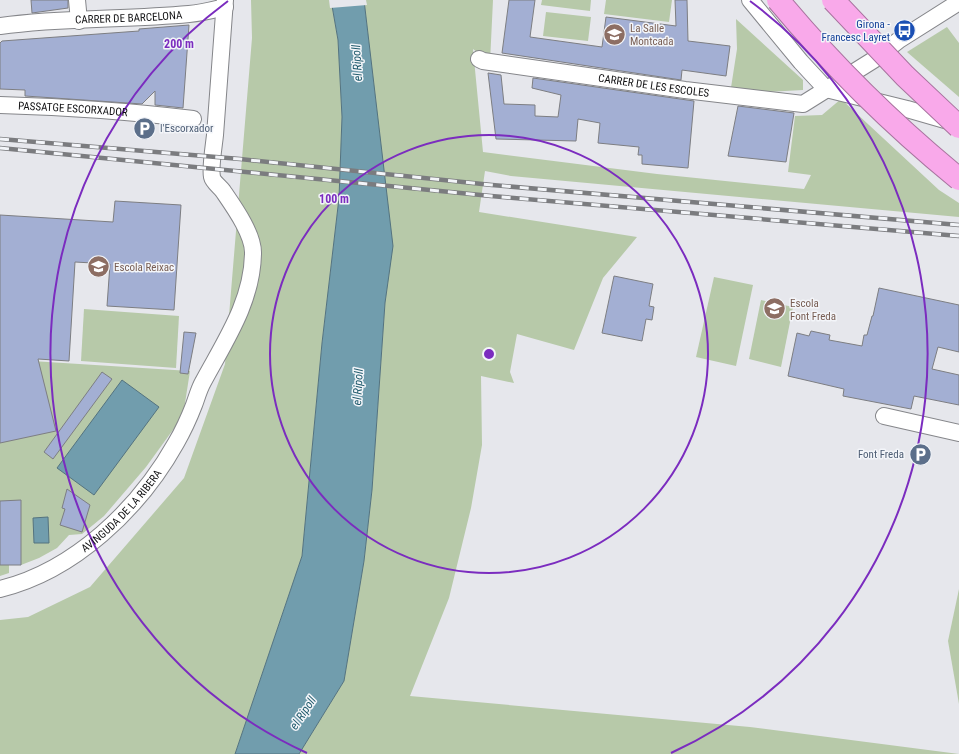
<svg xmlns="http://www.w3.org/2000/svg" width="959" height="754" font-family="'Roboto Condensed',sans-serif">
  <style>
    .green { fill: #b7c9a9 }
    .water { fill: #719dad; stroke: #54737f }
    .pier { fill: #e6e7ec }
    .building { fill: #a3afd3; stroke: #7d7e82 }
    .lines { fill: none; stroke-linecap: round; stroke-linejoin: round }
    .minor-casing { stroke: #85868a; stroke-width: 18 }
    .minor { stroke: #fff; stroke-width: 16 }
    .rail-casing { stroke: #7b7c7f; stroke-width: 4.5 }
    .rail { stroke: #f3f5f9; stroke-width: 3; stroke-dasharray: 9; stroke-linecap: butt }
    .highway-bridge-casing { stroke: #a8749f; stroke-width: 24; stroke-linecap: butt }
    .highway-bridge { stroke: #f9a9ea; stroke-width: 22 }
    .ring { fill: none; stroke: #7b2cbf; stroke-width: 2 }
    .labels { text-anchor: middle; stroke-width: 3; stroke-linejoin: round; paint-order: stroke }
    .street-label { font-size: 11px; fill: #111113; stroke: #f3f5f9 }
    .transit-label { font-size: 11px; fill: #164399; stroke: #f3f5f9; text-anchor: end }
    .education-label { font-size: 11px; fill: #785e54; stroke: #f3f5f9; text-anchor: start }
    .service-label { font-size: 11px; fill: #4e5e75; stroke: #f3f5f9; text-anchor: start }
    .water-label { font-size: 12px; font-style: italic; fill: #1e596b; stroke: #f3f5f9 }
    .centre { fill: #7b2cbf; stroke: #f3f5f9; stroke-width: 2 }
    .ring-label { font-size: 12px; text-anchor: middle; font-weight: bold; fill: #7b2cbf; stroke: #f3f5f9; stroke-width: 3; stroke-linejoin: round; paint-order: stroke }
  </style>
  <rect width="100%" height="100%" fill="#e6e7ec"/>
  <g class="green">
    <polygon points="251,0 331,0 338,40 342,117 339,198 322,343 302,556 235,754 0,754 0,620 28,617 90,587 184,478 225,364 252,38"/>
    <polygon points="364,0 493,0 490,62 473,49 483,152 657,174 804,189 811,175 788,172 795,116 822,115 841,99 939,190 959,203 959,217 511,176 485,171 479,212 637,237 603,278 574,350 517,334 510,372 514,383 481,376 482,445 471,508 449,598 410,696 750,727 959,754 299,754 344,681 364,561 372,490 385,303 392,246"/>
    <polygon points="542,0 591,0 590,11 541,5"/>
    <polygon points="606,0 672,0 669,22 604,14"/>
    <polygon points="546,12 591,17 588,41 543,36"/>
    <polygon points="736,19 803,80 803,90 730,94 737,49"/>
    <polygon points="947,27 959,43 959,97 907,52"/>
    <polygon points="714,277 753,285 736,366 696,357"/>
    <polygon points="761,300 793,307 781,367 749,359"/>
    <polygon points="84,309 179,316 176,368 81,361"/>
    <polygon points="0,359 190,371 183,416 146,467 104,516 82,534 69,535 57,548 39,558 21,565 9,565 9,573 0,576"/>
    <polygon points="959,589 959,704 948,641"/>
  </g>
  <g class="water">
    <polygon points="331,0 364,0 393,246 385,303 372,490 364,561 344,681 299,754 235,754 302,556 322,343 339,198 342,117 338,40"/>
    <polygon points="122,380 159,407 94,495 57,468"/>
    <polygon points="48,517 49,543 34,543 33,518"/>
  </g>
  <polygon class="pier" points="329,0 366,0 367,5 330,8"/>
  <g class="building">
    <polygon points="31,0 68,0 68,8 32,13"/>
    <polygon points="509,0 535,0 530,37 602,47 606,17 676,26 675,0 687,0 688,41 730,46 726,76 682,70 681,80 502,53"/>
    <polygon points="189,25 183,108 155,105 155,91 142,104 25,96 25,90 0,89 0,43 2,41 139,31 139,29"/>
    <polygon points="488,73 501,75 504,104 535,105 535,116 558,117 561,95 532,88 533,78 694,101 688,168 642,164 642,155 638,155 639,147 598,143 600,123 578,119 576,141 496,139"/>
    <polygon points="738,106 794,113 786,162 728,156"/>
    <polygon points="115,201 181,205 174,310 107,306 110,264 75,262 69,361 38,359 56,431 0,443 0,215 113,222"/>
    <polygon points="614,276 653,284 649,306 654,307 652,320 646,319 642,341 602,333"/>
    <polygon points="879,288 959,305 959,352 938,347 932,369 959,375 959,405 914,396 911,409 843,396 844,389 788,376 797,333 809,336 811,331 830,335 829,340 862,346 864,335 867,335 872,316 873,316"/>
    <polygon points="184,332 196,333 188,374 180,373"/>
    <polygon points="102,372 112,379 53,459 44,452"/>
    <polygon points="67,489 90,505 82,532 60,525 65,509 62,508"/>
    <polygon points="21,500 21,565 0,565 0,501"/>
  </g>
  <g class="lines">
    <defs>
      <g id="minor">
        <polyline points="77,0 79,21"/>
        <polyline points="750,0 801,62 826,89 907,109 952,122"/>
        <path id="s1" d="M0 26C62 17 126 20 189 14 201 13 213 10 225 7"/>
        <path id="s2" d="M479 59 483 61 685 90 803 104 875 59 899 40 959 2"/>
        <path id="s3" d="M0 105C65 107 128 111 193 119"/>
        <polyline points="884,416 959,433"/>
        <path id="s4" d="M0 589C74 571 139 509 176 443 183 431 189 418 194 405 197 397 199 389 203 382 225 341 252 302 253 254 254 235 234 207 223 191 220 187 213 182 212 177 210 168 214 145 215 135 218 90 222 45 225 0"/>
      </g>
    </defs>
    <use href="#minor" class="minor-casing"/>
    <use href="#minor" class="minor"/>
    <defs>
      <g id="rail">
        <polyline points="0,139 240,159 492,185 959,225"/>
        <polyline points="0,148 491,196 959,236"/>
      </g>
    </defs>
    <use href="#rail" class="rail-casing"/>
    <use href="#rail" class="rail"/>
    <defs>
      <g id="highway-bridge">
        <path d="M778 0C832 65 893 125 959 179"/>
        <polyline points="833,0 905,76 959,127"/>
      </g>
    </defs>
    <use href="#highway-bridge" class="highway-bridge-casing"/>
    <use href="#highway-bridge" class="highway-bridge"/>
  </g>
  <g class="ring">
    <circle cx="489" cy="354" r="219"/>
    <path d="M307 753A439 439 0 0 1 228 1M750 1A439 439 0 0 1 671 753"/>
  </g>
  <defs>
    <symbol id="bus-disc" viewBox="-11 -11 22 22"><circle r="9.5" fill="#1a4fb4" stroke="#f3f5f9"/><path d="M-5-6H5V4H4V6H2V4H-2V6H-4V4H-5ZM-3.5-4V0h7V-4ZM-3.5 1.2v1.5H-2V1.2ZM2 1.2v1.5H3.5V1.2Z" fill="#fff"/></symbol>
    <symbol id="school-disc" viewBox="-11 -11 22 22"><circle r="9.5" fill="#8d6e63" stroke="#f3f5f9"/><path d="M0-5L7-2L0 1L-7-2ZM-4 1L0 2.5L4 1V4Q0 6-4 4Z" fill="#fff"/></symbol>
    <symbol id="parking-disc" viewBox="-11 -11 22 22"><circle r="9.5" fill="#5c6f8a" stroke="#f3f5f9"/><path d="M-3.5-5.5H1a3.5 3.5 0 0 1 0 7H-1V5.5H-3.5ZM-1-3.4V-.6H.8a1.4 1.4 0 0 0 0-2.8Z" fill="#fff"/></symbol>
  </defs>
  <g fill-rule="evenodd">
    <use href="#bus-disc" x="892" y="18" width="25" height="25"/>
    <use href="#school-disc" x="602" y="22" width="25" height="25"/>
    <use href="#parking-disc" x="132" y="116" width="25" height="25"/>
    <use href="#school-disc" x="86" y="254" width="25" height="25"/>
    <use href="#school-disc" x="762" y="296" width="25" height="25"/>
    <use href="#parking-disc" x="908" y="442" width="25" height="25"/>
  </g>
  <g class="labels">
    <g class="street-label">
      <text dy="4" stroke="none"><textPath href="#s1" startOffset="129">CARRER DE BARCELONA</textPath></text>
      <text dy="4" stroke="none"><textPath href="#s2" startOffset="177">CARRER DE LES ESCOLES</textPath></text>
      <text dy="4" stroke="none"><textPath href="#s3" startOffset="73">PASSATGE ESCORXADOR</textPath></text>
      <text dy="4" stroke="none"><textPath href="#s4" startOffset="147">AVINGUDA DE LA RIBERA</textPath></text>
    </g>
    <g class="transit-label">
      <text x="890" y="28">Girona -<tspan x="890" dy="13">Francesc Layret</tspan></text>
    </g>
    <g class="education-label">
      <text x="630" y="32">La Salle<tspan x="630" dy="13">Montcada</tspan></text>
      <text x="114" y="271">Escola Reixac</text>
      <text x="790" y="307">Escola<tspan x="790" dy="13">Font Freda</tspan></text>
    </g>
    <g class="service-label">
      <text x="160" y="132">l'Escorxador</text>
      <text x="904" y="458" text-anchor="end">Font Freda</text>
    </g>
    <g class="water-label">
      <text transform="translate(357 63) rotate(-93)" y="4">el Ripoll</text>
      <text transform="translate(358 387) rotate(-87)" y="4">el Ripoll</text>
      <text transform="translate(303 713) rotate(-56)" y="4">el Ripoll</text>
    </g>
  </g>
  <circle cx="489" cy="354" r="6" class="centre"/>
  <g class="ring-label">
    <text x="179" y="48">200 m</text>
    <text x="334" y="203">100 m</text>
  </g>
</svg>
